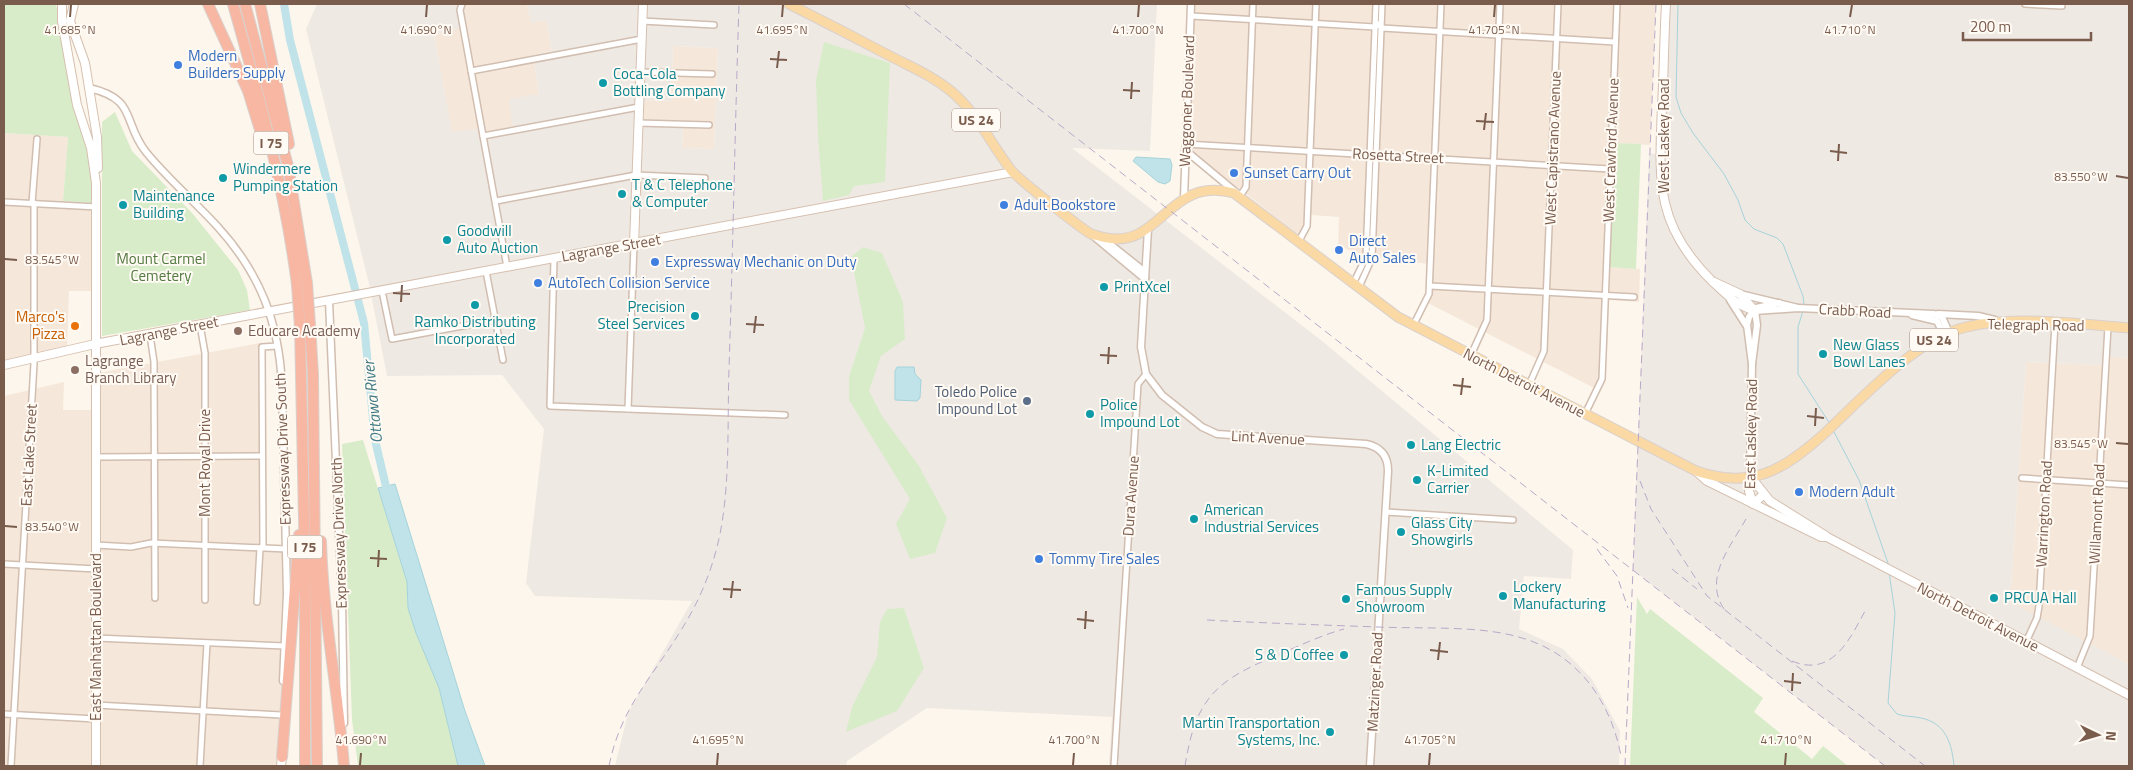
<svg xmlns="http://www.w3.org/2000/svg" width="2133" height="770" font-family="'Titillium Web',sans-serif">
  <style>
    .residential { fill: #f5e8da }
    .industrial { fill: #efe9e4; fill-rule: evenodd }
    .green { fill: #d8ecc9 }
    .water { fill: #bfe3e8; stroke: #a5d3da }
    .lines { fill: none; stroke-linecap: round; stroke-linejoin: round }
    .stream { stroke: #a5d3da; stroke-width: 1 }
    .river { stroke: #bfe3e8; stroke-width: 8 }
    .minor-casing { stroke: #d1beb0; stroke-width: 8 }
    .tertiary-casing { stroke: #d1beb0; stroke-width: 9 }
    .secondary-casing { stroke: #d6c0b0; stroke-width: 10 }
    .primary-casing { stroke: #dad1cd; stroke-width: 11 }
    .motorway-casing { stroke: #dad1cd; stroke-width: 12 }
    .minor { stroke: #fff; stroke-width: 5 }
    .tertiary { stroke: #fff; stroke-width: 6 }
    .secondary { stroke: #fff; stroke-width: 8 }
    .primary { stroke: #fbd9a5; stroke-width: 9 }
    .motorway { stroke: #f7b7a3; stroke-width: 10 }
    .rail { stroke: #b9a8c9; stroke-width: 1; stroke-dasharray: 8 5; stroke-linecap: butt }
    .motorway-bridge-casing { stroke: #dad1cd; stroke-width: 12; stroke-linecap: butt }
    .motorway-bridge { stroke: #f7b7a3; stroke-width: 10 }
    .ticks { fill: none; stroke: #7a5c4d; stroke-width: 2 }
    .shop-dot { fill: #3f7fe0; stroke: #fffaf3; stroke-width: 2 }
    .culture-dot { fill: #0f9aa8; stroke: #fffaf3; stroke-width: 2 }
    .food-dot { fill: #e8710a; stroke: #fffaf3; stroke-width: 2 }
    .education-dot { fill: #8d6e63; stroke: #fffaf3; stroke-width: 2 }
    .service-dot { fill: #5c6f8a; stroke: #fffaf3; stroke-width: 2 }
    .labels { text-anchor: middle; stroke-width: 4; stroke-linejoin: round; paint-order: stroke }
    .shield { fill: #fffaf3; stroke: #a28b7f; stroke-width: 1 }
    .shield-label { font-size: 14px; font-weight: bold; fill: #7a5c4d }
    .shop-label { font-size: 15px; fill: #366cbe; stroke: #fffaf3; text-anchor: start }
    .culture-label { font-size: 15px; fill: #0d838f; stroke: #fffaf3; text-anchor: start }
    .street-label { font-size: 15px; fill: #7a5c4d; stroke: #fffaf3 }
    .park-label { font-size: 15px; fill: #537a41; stroke: #fffaf3 }
    .food-label { font-size: 15px; fill: #c56008; stroke: #fffaf3; text-anchor: end }
    .education-label { font-size: 15px; fill: #785e54; stroke: #fffaf3; text-anchor: start }
    .service-label { font-size: 15px; fill: #4e5e75; stroke: #fffaf3; text-anchor: end }
    .water-label { font-size: 16px; font-style: italic; fill: #437c86; stroke: #fffaf3 }
    .ticks-label { font-size: 12px; text-anchor: middle; fill: #7a5c4d; stroke: #fffaf3; stroke-width: 4; stroke-linejoin: round; paint-order: stroke }
  </style>
  <rect width="100%" height="100%" fill="#fdf6ec"/>
  <g class="residential">
    <polygon points="459,4 527,4 531,23 546,20 552,51 533,55 539,94 513,128 477,134 477,129 452,133 434,35 461,28 457,8"/>
    <polygon points="1193,4 1656,4 1650,145 1614,143 1610,267 1640,269 1639,302 1609,300 1606,375 1600,391 1428,303 1429,264 1366,256 1338,246 1339,217 1311,215 1299,236 1188,148"/>
    <polygon points="673,46 718,48 714,149 682,148 683,126 643,124 644,100 671,101"/>
    <polygon points="4,133 68,137 63,201 93,203 91,291 69,291 67,347 4,361"/>
    <polygon points="260,343 265,551 284,552 281,766 4,766 4,396 64,382 63,410 92,410 92,374"/>
    <polygon points="2104,356 2129,358 2129,664 2010,603 2026,362 2103,365"/>
  </g>
  <g class="industrial">
    <path d="M317 4H459L457 8 461 28 434 35 452 132 477 129 478 134 513 128 509 99 539 94 533 55 552 51 546 20 531 23 527 4H1157L1150 151 1072 148 1322 341 1573 550 1571 579 1524 576 1519 629 1563 649 1592 679 1620 731 1619 766H1109L1112 717 927 708 847 761 846 766H615L628 713 692 601 535 596 526 583 544 429 502 375 387 376 369 284 306 29ZM673 46 718 48 714 149 682 148 683 126 643 124 644 100 671 101Z"/>
    <polygon points="1666,4 2129,4 2129,358 2104,356 2103,365 2026,362 2010,602 2129,664 2129,766 1885,766 1633,570 1649,153 1660,155"/>
  </g>
  <g class="green">
    <polygon points="4,4 56,4 72,99 87,147 91,169 91,203 63,201 68,137 4,133"/>
    <polygon points="824,42 890,63 885,182 854,186 849,195 823,201 818,136 816,80"/>
    <polygon points="115,112 132,151 192,213 238,270 247,290 250,310 102,336 102,122"/>
    <polygon points="1614,143 1641,144 1636,269 1609,267"/>
    <polygon points="863,247 882,253 903,302 905,339 881,356 869,391 882,416 919,466 947,518 935,553 910,559 896,524 910,499 849,400 849,376 865,328 851,257"/>
    <polygon points="363,440 407,583 408,608 416,633 439,688 458,766 358,766 352,720 342,444"/>
    <polygon points="1637,597 1647,614 1650,609 1763,698 1754,712 1812,759 1823,746 1848,766 1630,766"/>
    <polygon points="904,608 924,668 897,711 846,732 852,707 877,657 880,622 887,609"/>
  </g>
  <g class="water">
    <polygon points="1136,157 1170,159 1172,165 1170,181 1165,184 1158,182 1133,161"/>
    <polygon points="897,367 914,367 915,374 921,380 920,398 917,401 895,400 895,371"/>
    <polygon points="395,484 465,711 485,766 458,766 439,688 416,633 408,608 407,582 378,488"/>
  </g>
  <g class="lines">
    <g class="stream">
      <polyline points="1678,4 1676,97 1681,113 1693,133 1724,174 1738,200 1745,220 1754,229 1777,238 1783,244 1803,296 1804,305"/>
      <polyline points="1803,311 1798,327 1798,374 1830,424"/>
      <polyline points="1833,430 1859,480 1889,566"/>
      <path d="M1889 572 1895 613 1888 703 1897 714C1905 717 1913 716 1921 718 1946 723 1952 744 1954 766"/>
    </g>
    <polyline class="river" points="284,4 290,40 364,323 375,440 388,495"/>
    <defs>
      <g id="minor">
        <polyline points="462,4 460,10 507,267"/>
        <polyline points="2025,4 2062,6"/>
        <polyline points="1191,16 1375,27 1378,24 1382,28 1615,42"/>
        <polyline points="642,21 714,25"/>
        <polyline points="471,71 642,39"/>
        <polyline points="640,72 712,74"/>
        <polyline points="638,123 709,125"/>
        <polyline points="483,136 639,107"/>
        <polyline points="1185,144 1610,169"/>
        <polyline points="1240,196 1246,187 1253,4"/>
        <polyline points="496,201 636,175 705,178"/>
        <polyline points="4,202 97,207"/>
        <polyline points="32,203 37,139"/>
        <polyline points="1299,241 1307,226 1316,4"/>
        <polyline points="554,259 550,406 785,415"/>
        <polyline points="486,271 503,360"/>
        <polyline points="1353,284 1366,257 1376,4"/>
        <polyline points="1430,286 1634,297"/>
        <polyline points="1359,287 1372,258 1382,4"/>
        <polyline points="382,291 392,339 495,320"/>
        <polyline points="200,325 205,353 205,600"/>
        <polyline points="1413,326 1429,294 1441,4"/>
        <polyline points="150,335 154,362 155,598"/>
        <polyline points="1471,355 1487,320 1500,4"/>
        <polyline points="1529,385 1544,351 1558,4"/>
        <polyline points="628,409 634,244"/>
        <polyline points="1585,414 1602,379 1617,4"/>
        <polyline points="96,457 262,456"/>
        <polyline points="2022,478 2129,485"/>
        <polyline points="1386,512 1513,520"/>
        <polyline points="96,545 131,547 151,543 287,549"/>
        <polyline points="263,548 262,347 277,346"/>
        <polyline points="4,564 96,569"/>
        <polyline points="257,602 260,548"/>
        <polyline points="96,638 285,646"/>
        <polyline points="2026,642 2037,618 2039,606 2055,323"/>
        <polyline points="2077,668 2090,636 2108,327"/>
        <polyline points="96,705 281,715"/>
        <polyline points="4,714 96,719"/>
        <polyline points="11,766 34,363 34,203"/>
        <polyline points="200,766 207,643"/>
        <polyline points="1114,766 1138,384 1146,374"/>
      </g>
      <g id="tertiary">
        <path d="M89 88C138 99 122 122 146 152 167 178 194 201 217 226 260 273 279 322 282 386L287 594 283 681"/>
        <polyline points="1185,150 1238,194"/>
        <polyline points="1184,198 1191,4"/>
        <path d="M1148 229 1141 347 1146 374 1162 395 1202 427 1217 434 1366 444C1381 447 1388 456 1388 471L1370 766"/>
        <polyline points="1091,234 1145,279"/>
        <polyline points="1101,237 1145,272"/>
        <polyline points="1740,294 1798,308"/>
        <polyline points="1730,300 1746,325"/>
        <polyline points="329,301 342,601 344,723"/>
        <polyline points="1938,314 1978,316 1995,320"/>
        <polyline points="1912,315 1937,321 1944,335"/>
        <polyline points="1752,364 1757,325 1755,311 1798,308 1934,314 1942,317 1949,333"/>
        <polyline points="1750,476 1752,364 1747,325 1749,317 1756,308 1779,303"/>
      </g>
      <g id="secondary">
        <polyline points="62,4 62,21 77,105 91,148 96,183 96,766"/>
        <polyline points="74,4 70,21 85,63 97,137 98,168"/>
        <path d="M1666 4C1664 38 1664 72 1662 106 1659 181 1655 225 1712 281 1727 295 1735 304 1755 311"/>
        <polyline points="634,244 643,4"/>
        <polyline points="1714,282 1740,294 1755,311"/>
        <polyline points="4,365 95,344 1013,172"/>
        <polyline points="1696,471 1707,481 1821,537 1827,537 2129,695"/>
        <polyline points="1750,476 1770,501 1826,536"/>
        <polyline points="1750,476 1749,491 1753,504 1763,495"/>
        <polyline points="281,766 282,757"/>
      </g>
      <path id="primary" d="M789 4C823 21 856 38 890 56 911 67 933 76 952 92 977 113 991 144 1011 170 1017 178 1082 229 1091 234 1094 235 1099 236 1102 237 1162 252 1166 175 1234 193L1398 317 1696 471C1752 490 1784 470 1825 433 1860 400 1905 352 1948 333 1997 312 2077 324 2129 328"/>
      <g id="motorway">
        <polyline points="208,4 248,91 265,146"/>
        <path d="M233 4C259 96 285 189 297 285"/>
        <polyline points="245,4 288,166 307,283"/>
        <polyline points="260,4 289,144"/>
        <polyline points="310,325 313,374 317,766"/>
        <polyline points="300,327 305,567 305,766"/>
        <path d="M321 541C323 617 338 691 344 766"/>
        <polyline points="282,757 299,535"/>
      </g>
    </defs>
    <use href="#minor" class="minor-casing"/>
    <use href="#tertiary" class="tertiary-casing"/>
    <use href="#secondary" class="secondary-casing"/>
    <use href="#primary" class="primary-casing"/>
    <use href="#motorway" class="motorway-casing"/>
    <use href="#minor" class="minor"/>
    <use href="#tertiary" class="tertiary"/>
    <use href="#secondary" class="secondary"/>
    <use href="#primary" class="primary"/>
    <use href="#motorway" class="motorway"/>
    <g class="rail">
      <polyline points="904,4 1885,766"/>
      <polyline points="1640,481 1651,509 1707,596 1925,766"/>
      <polyline points="1597,549 1617,576 1628,608"/>
      <polyline points="1672,569 1697,589"/>
      <path d="M1724 609C1703 578 1731 546 1746 519"/>
      <path d="M1207 620C1264 623 1321 625 1378 627 1422 629 1481 625 1522 638 1578 654 1611 702 1621 756"/>
      <path d="M1792 661C1832 678 1850 639 1865 611"/>
      <path d="M609 766C621 706 653 677 683 627 698 603 710 575 717 547 731 493 727 425 729 369 733 247 735 126 739 4"/>
      <path d="M1185 766C1196 696 1217 680 1280 654 1301 645 1322 635 1344 629"/>
      <polyline points="1625,766 1656,4"/>
    </g>
    <defs>
      <g id="motorway-bridge">
        <polyline points="307,283 310,325"/>
        <polyline points="297,285 300,327"/>
      </g>
    </defs>
    <use href="#motorway-bridge" class="motorway-bridge-casing"/>
    <use href="#motorway-bridge" class="motorway-bridge"/>
  </g>
  <path class="ticks" d="M70 17 71 5M426 17 427 5M782 17 783 5M1138 17 1139 5M1494 17 1495 5M1850 17 1852 5M770 59 787 60M777 68 779 51M1123 90 1140 91M1131 99 1132 82M1476 121 1494 122M1484 130 1486 113M1830 151 1847 153M1838 161 1839 144M2116 176 2128 178M5 259 17 260M393 293 410 294M401 302 402 285M746 324 764 325M754 333 756 316M1100 355 1117 356M1108 364 1109 347M1453 385 1471 387M1461 395 1463 378M1807 416 1824 418M1815 426 1816 408M2116 443 2128 444M5 526 17 527M370 558 387 559M378 567 379 550M723 589 741 590M731 598 733 581M1077 619 1094 621M1085 629 1086 611M1430 650 1448 652M1438 660 1440 642M1784 681 1801 683M1792 691 1793 673M360 765 361 753M717 765 718 753M1073 765 1074 753M1429 765 1430 753M1785 765 1786 753"/>
  <g class="shop-dot">
    <circle cx="178" cy="65" r="5"/>
    <circle cx="1234" cy="173" r="5"/>
    <circle cx="1004" cy="205" r="5"/>
    <circle cx="1339" cy="250" r="5"/>
    <circle cx="655" cy="262" r="5"/>
    <circle cx="538" cy="283" r="5"/>
    <circle cx="1799" cy="492" r="5"/>
    <circle cx="1039" cy="559" r="5"/>
  </g>
  <g class="culture-dot">
    <circle cx="603" cy="83" r="5"/>
    <circle cx="223" cy="178" r="5"/>
    <circle cx="622" cy="194" r="5"/>
    <circle cx="123" cy="205" r="5"/>
    <circle cx="447" cy="240" r="5"/>
    <circle cx="1104" cy="287" r="5"/>
    <circle cx="475" cy="305" r="5"/>
    <circle cx="695" cy="316" r="5"/>
    <circle cx="1823" cy="354" r="5"/>
    <circle cx="1090" cy="414" r="5"/>
    <circle cx="1411" cy="445" r="5"/>
    <circle cx="1417" cy="480" r="5"/>
    <circle cx="1194" cy="519" r="5"/>
    <circle cx="1401" cy="532" r="5"/>
    <circle cx="1503" cy="596" r="5"/>
    <circle cx="1994" cy="598" r="5"/>
    <circle cx="1346" cy="599" r="5"/>
    <circle cx="1344" cy="655" r="5"/>
    <circle cx="1330" cy="732" r="5"/>
  </g>
  <circle class="food-dot" cx="75" cy="326" r="5"/>
  <g class="education-dot">
    <circle cx="238" cy="331" r="5"/>
    <circle cx="75" cy="370" r="5"/>
  </g>
  <circle class="service-dot" cx="1027" cy="401" r="5"/>
  <g class="labels">
    <g class="shield">
      <rect x="952" y="108.5" width="48" height="23" rx="4"/>
      <rect x="253.5" y="131.5" width="35" height="23" rx="4"/>
      <rect x="1910" y="328.5" width="48" height="23" rx="4"/>
      <rect x="287.5" y="535.5" width="35" height="23" rx="4"/>
    </g>
    <g class="shield-label">
      <text x="976" y="125">US 24</text>
      <text x="271" y="148">I 75</text>
      <text x="1934" y="345">US 24</text>
      <text x="305" y="552">I 75</text>
    </g>
    <g class="shop-label">
      <text x="188" y="61">Modern<tspan x="188" dy="17">Builders Supply</tspan></text>
      <text x="1244" y="178">Sunset Carry Out</text>
      <text x="1014" y="210">Adult Bookstore</text>
      <text x="1349" y="246">Direct<tspan x="1349" dy="17">Auto Sales</tspan></text>
      <text x="665" y="267">Expressway Mechanic on Duty</text>
      <text x="548" y="288">AutoTech Collision Service</text>
      <text x="1809" y="497">Modern Adult</text>
      <text x="1049" y="564">Tommy Tire Sales</text>
    </g>
    <g class="culture-label">
      <text x="613" y="79">Coca-Cola<tspan x="613" dy="17">Bottling Company</tspan></text>
      <text x="233" y="174">Windermere<tspan x="233" dy="17">Pumping Station</tspan></text>
      <text x="632" y="190">T &amp; C Telephone<tspan x="632" dy="17">&amp; Computer</tspan></text>
      <text x="133" y="201">Maintenance<tspan x="133" dy="17">Building</tspan></text>
      <text x="457" y="236">Goodwill<tspan x="457" dy="17">Auto Auction</tspan></text>
      <text x="1114" y="292">PrintXcel</text>
      <text x="685" y="312" text-anchor="end">Precision<tspan x="685" dy="17">Steel Services</tspan></text>
      <text x="475" y="327" text-anchor="middle">Ramko Distributing<tspan x="475" dy="17">Incorporated</tspan></text>
      <text x="1833" y="350">New Glass<tspan x="1833" dy="17">Bowl Lanes</tspan></text>
      <text x="1100" y="410">Police<tspan x="1100" dy="17">Impound Lot</tspan></text>
      <text x="1421" y="450">Lang Electric</text>
      <text x="1427" y="476">K-Limited<tspan x="1427" dy="17">Carrier</tspan></text>
      <text x="1204" y="515">American<tspan x="1204" dy="17">Industrial Services</tspan></text>
      <text x="1411" y="528">Glass City<tspan x="1411" dy="17">Showgirls</tspan></text>
      <text x="1513" y="592">Lockery<tspan x="1513" dy="17">Manufacturing</tspan></text>
      <text x="1356" y="595">Famous Supply<tspan x="1356" dy="17">Showroom</tspan></text>
      <text x="2004" y="603">PRCUA Hall</text>
      <text x="1334" y="660" text-anchor="end">S &amp; D Coffee</text>
      <text x="1320" y="728" text-anchor="end">Martin Transportation<tspan x="1320" dy="17">Systems, Inc.</tspan></text>
    </g>
    <g class="street-label">
      <text transform="translate(1187 101) rotate(-88)" y="5">Waggoner Boulevard</text>
      <text transform="translate(1664 136) rotate(-90)" y="5">West Laskey Road</text>
      <text transform="translate(1553 148) rotate(-88)" y="5">West Capistrano Avenue</text>
      <text transform="translate(1611 150) rotate(-88)" y="5">West Crawford Avenue</text>
      <text transform="translate(1398 156) rotate(3)" y="5">Rosetta Street</text>
      <text transform="translate(611 248) rotate(-10)" y="5">Lagrange Street</text>
      <text transform="translate(1855 311) rotate(3)" y="5">Crabb Road</text>
      <text transform="translate(2036 325) rotate(1)" y="5">Telegraph Road</text>
      <text transform="translate(169 331) rotate(-11)" y="5">Lagrange Street</text>
      <text transform="translate(1524 383) rotate(27)" y="5">North Detroit Avenue</text>
      <text transform="translate(1751 434) rotate(-89)" y="5">East Laskey Road</text>
      <text transform="translate(1268 438) rotate(3)" y="5">Lint Avenue</text>
      <text transform="translate(283 449) rotate(-92)" y="5">Expressway Drive South</text>
      <text transform="translate(29 455) rotate(-87)" y="5">East Lake Street</text>
      <text transform="translate(205 463) rotate(-90)" y="5">Mont Royal Drive</text>
      <text transform="translate(1131 496) rotate(-86)" y="5">Dura Avenue</text>
      <text transform="translate(2044 514) rotate(-87)" y="5">Warrington Road</text>
      <text transform="translate(2097 514) rotate(-87)" y="5">Willamont Road</text>
      <text transform="translate(339 533) rotate(-92)" y="5">Expressway Drive North</text>
      <text transform="translate(1978 617) rotate(27)" y="5">North Detroit Avenue</text>
      <text transform="translate(96 637) rotate(-90)" y="5">East Manhattan Boulevard</text>
      <text transform="translate(1375 682) rotate(-87)" y="5">Matzinger Road</text>
    </g>
    <g class="park-label">
      <text x="161" y="264">Mount Carmel<tspan x="161" dy="17">Cemetery</tspan></text>
    </g>
    <g class="food-label">
      <text x="65" y="322">Marco's<tspan x="65" dy="17">Pizza</tspan></text>
    </g>
    <g class="education-label">
      <text x="248" y="336">Educare Academy</text>
      <text x="85" y="366">Lagrange<tspan x="85" dy="17">Branch Library</tspan></text>
    </g>
    <g class="service-label">
      <text x="1017" y="397">Toledo Police<tspan x="1017" dy="17">Impound Lot</tspan></text>
    </g>
    <g class="water-label">
      <text transform="translate(372 402) rotate(-96)" y="6">Ottawa River</text>
    </g>
  </g>
  <g class="ticks-label">
    <text x="426" y="34">41.690°N</text>
    <text x="782" y="34">41.695°N</text>
    <text x="1138" y="34">41.700°N</text>
    <text x="1494" y="34">41.705°N</text>
    <text x="1850" y="34">41.710°N</text>
    <text x="70" y="34">41.685°N</text>
    <text x="2081" y="181">83.550°W</text>
    <text x="52" y="264">83.545°W</text>
    <text x="2081" y="448">83.545°W</text>
    <text x="52" y="531">83.540°W</text>
    <text x="361" y="744">41.690°N</text>
    <text x="718" y="744">41.695°N</text>
    <text x="1074" y="744">41.700°N</text>
    <text x="1430" y="744">41.705°N</text>
    <text x="1786" y="744">41.710°N</text>
  </g>
  <rect width="2133" height="770" fill="none" stroke="#7a5c4d" stroke-width="10"/>
  <g transform="translate(2098 735) rotate(95)" stroke="#fffaf3" stroke-width="4" paint-order="stroke">
  <path d="M0-4L9 19L0 12L-9 19Z" fill="#7a5c4d"/>
  <text y="-8" font-size="14" font-weight="bold" text-anchor="middle" fill="#7a5c4d">N</text>
  </g>
  <path d="M1963 32v8h128v-8" fill="none" stroke="#7a5c4d" stroke-width="2.5"/>
  <text x="1970" y="32" font-size="15" fill="#7a5c4d" stroke="#fffaf3" stroke-width="4" paint-order="stroke">200 m</text>
</svg>
